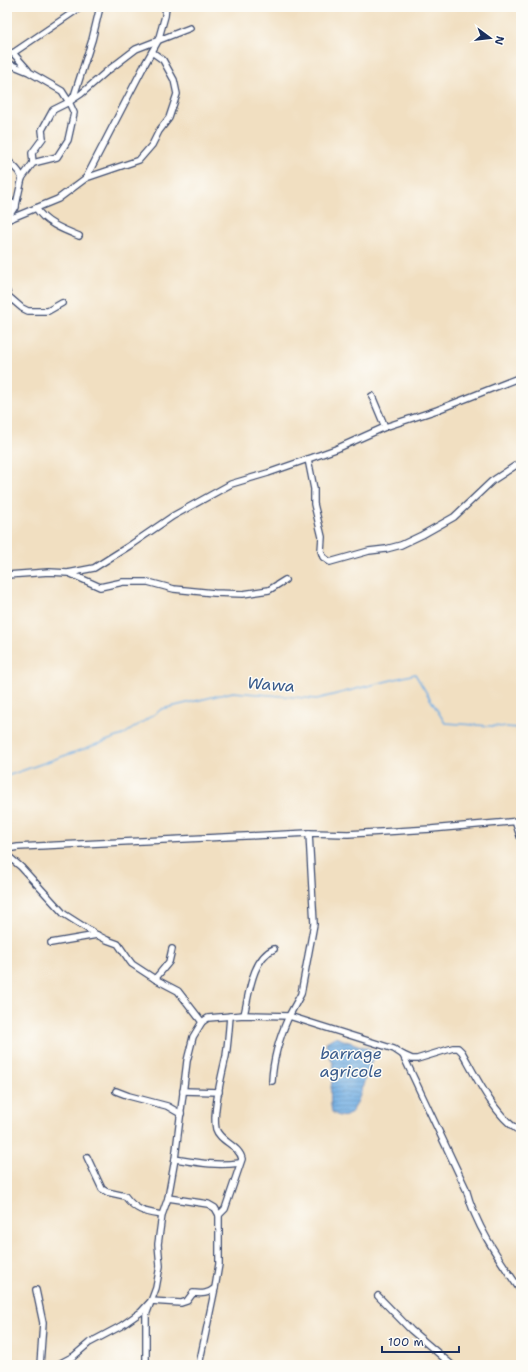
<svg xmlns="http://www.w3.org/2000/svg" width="528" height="1372" font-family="'Shantell Sans',sans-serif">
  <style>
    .water { fill: url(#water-rules); stroke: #466ea0 }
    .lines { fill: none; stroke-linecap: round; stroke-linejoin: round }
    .stream { stroke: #71ade2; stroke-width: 1.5 }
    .minor-casing { stroke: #3b496d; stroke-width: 8 }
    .minor { stroke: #fff; stroke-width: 5.5 }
    .labels { text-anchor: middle; stroke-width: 3; stroke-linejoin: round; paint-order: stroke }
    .water-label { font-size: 16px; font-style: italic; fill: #395b8c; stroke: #fdfcf7 }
  </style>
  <defs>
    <pattern id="water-rules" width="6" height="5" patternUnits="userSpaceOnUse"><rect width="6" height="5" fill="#71ade2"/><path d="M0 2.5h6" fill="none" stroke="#5c8dba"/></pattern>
  </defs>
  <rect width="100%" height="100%" fill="#fdfcf7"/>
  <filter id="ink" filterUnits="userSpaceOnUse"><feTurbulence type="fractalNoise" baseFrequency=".025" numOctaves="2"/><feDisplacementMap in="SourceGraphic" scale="8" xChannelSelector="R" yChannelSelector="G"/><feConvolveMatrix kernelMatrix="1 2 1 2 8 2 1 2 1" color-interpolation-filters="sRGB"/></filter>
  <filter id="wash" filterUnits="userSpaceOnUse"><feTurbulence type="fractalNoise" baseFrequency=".012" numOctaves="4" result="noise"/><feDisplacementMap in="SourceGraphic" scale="16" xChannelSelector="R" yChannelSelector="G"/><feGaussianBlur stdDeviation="0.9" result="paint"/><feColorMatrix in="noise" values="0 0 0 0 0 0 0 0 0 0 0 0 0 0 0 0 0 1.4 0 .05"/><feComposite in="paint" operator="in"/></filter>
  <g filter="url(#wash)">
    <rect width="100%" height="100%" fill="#f1dfc1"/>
    <path class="water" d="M335 1037 370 1049 378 1054C376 1059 371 1062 369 1067 362 1081 357 1132 332 1112 330 1102 330 1091 332 1081 332 1076 334 1073 334 1068 333 1058 326 1055 326 1042Z"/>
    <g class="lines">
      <polyline class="stream" points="7,776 123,735 162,709 233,692 317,699 415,674 445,723 521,728"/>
    </g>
  </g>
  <g filter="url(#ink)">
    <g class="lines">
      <defs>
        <g id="minor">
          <polyline points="13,53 28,70"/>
          <polyline points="7,55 13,53 81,7"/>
          <polyline points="7,63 29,72 62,91 69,102"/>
          <path d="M7 159C13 168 18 167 22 178"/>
          <polyline points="33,163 32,153 43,138 42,130 53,110 69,102 81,94 106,72 136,49 190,28"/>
          <polyline points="86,178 139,160 152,145 159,131 169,118 177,94 174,80 163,60 152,52"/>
          <polyline points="7,201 16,205 16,207"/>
          <path d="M36 208C45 223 64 230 79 236"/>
          <polyline points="7,219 16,205 22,178 33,163 57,157 68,140 74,113 69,102 74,96 92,40 100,7"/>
          <polyline points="7,220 58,199 86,178 145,64 158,41 165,16 166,7"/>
          <polyline points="7,292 8,296 22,308 28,311 48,311 62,303"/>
          <polyline points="372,396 385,427"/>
          <polyline points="308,459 314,489 314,504 322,537 321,551 323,557 330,562 369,551 386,549 401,545 422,535 454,517 492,481 521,462"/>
          <polyline points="69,573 100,587 123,582 148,582 174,589 214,593 243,594 269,590 285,580"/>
          <polyline points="7,575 49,572 68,573 94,568 129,546 173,516 231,484 268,473 308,459 336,449 385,427 437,410 521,377"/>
          <polyline points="515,821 521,839"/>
          <polyline points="7,849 18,847 309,833 348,834 431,829 521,821"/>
          <polyline points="7,855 21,867 64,914 97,935 107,940 118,944 129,960 132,964 155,979 178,991 202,1022"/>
          <polyline points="51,943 97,935"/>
          <polyline points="155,979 169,962 172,949"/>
          <path d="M244 1015C249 995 252 958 274 949"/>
          <path d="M403 1055 412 1059H417L453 1048H458L462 1052C476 1077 495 1117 521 1132"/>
          <path d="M272 1081C273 1058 280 1036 289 1016L394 1049 403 1055 466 1189C476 1227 499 1259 521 1291"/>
          <polyline points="116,1091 129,1096 167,1106 181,1114"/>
          <polyline points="183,1091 219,1092"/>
          <path d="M87 1157 102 1189 107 1192 125 1196C136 1211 145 1212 162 1215"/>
          <path d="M175 1159C200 1163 215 1166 240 1163"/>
          <path d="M219 1215 225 1209 242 1159C239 1145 220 1142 216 1129 212 1113 222 1074 226 1056 228 1043 229 1029 230 1016"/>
          <polyline points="36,1290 43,1323 40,1365"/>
          <polyline points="378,1296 411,1330 452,1365"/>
          <path d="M57 1365 74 1356 89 1343 121 1326 141 1312 151 1301 181 1303 187 1301 193 1293C202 1294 208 1294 215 1288L219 1264V1215L215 1208 208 1204 168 1198"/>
          <polyline points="146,1365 146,1315 156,1288 160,1266 158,1244 162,1215 168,1198 175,1159 187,1061 193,1037 202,1022 208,1018 244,1015 289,1016 301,994 314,924 309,833"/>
          <polyline points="199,1365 215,1288"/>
        </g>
      </defs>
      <use href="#minor" class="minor-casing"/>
      <use href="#minor" class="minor"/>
    </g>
  </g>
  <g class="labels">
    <g class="water-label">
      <text transform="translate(271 684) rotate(4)" y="6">Wawa</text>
      <text x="351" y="1059">barrage<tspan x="351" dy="18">agricole</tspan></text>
    </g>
  </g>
  <rect width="528" height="1372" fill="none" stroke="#fdfcf7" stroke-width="24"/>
  <g transform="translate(490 38) rotate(105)" stroke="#fdfcf7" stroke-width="3" paint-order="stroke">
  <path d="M0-3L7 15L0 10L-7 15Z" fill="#1b2f5e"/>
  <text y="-6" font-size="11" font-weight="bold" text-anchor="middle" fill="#1b2f5e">N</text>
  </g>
  <path d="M382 1346v6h77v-6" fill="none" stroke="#1b2f5e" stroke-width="2"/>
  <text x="388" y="1346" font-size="12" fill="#1b2f5e" stroke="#fdfcf7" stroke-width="3" paint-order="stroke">100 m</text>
</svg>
